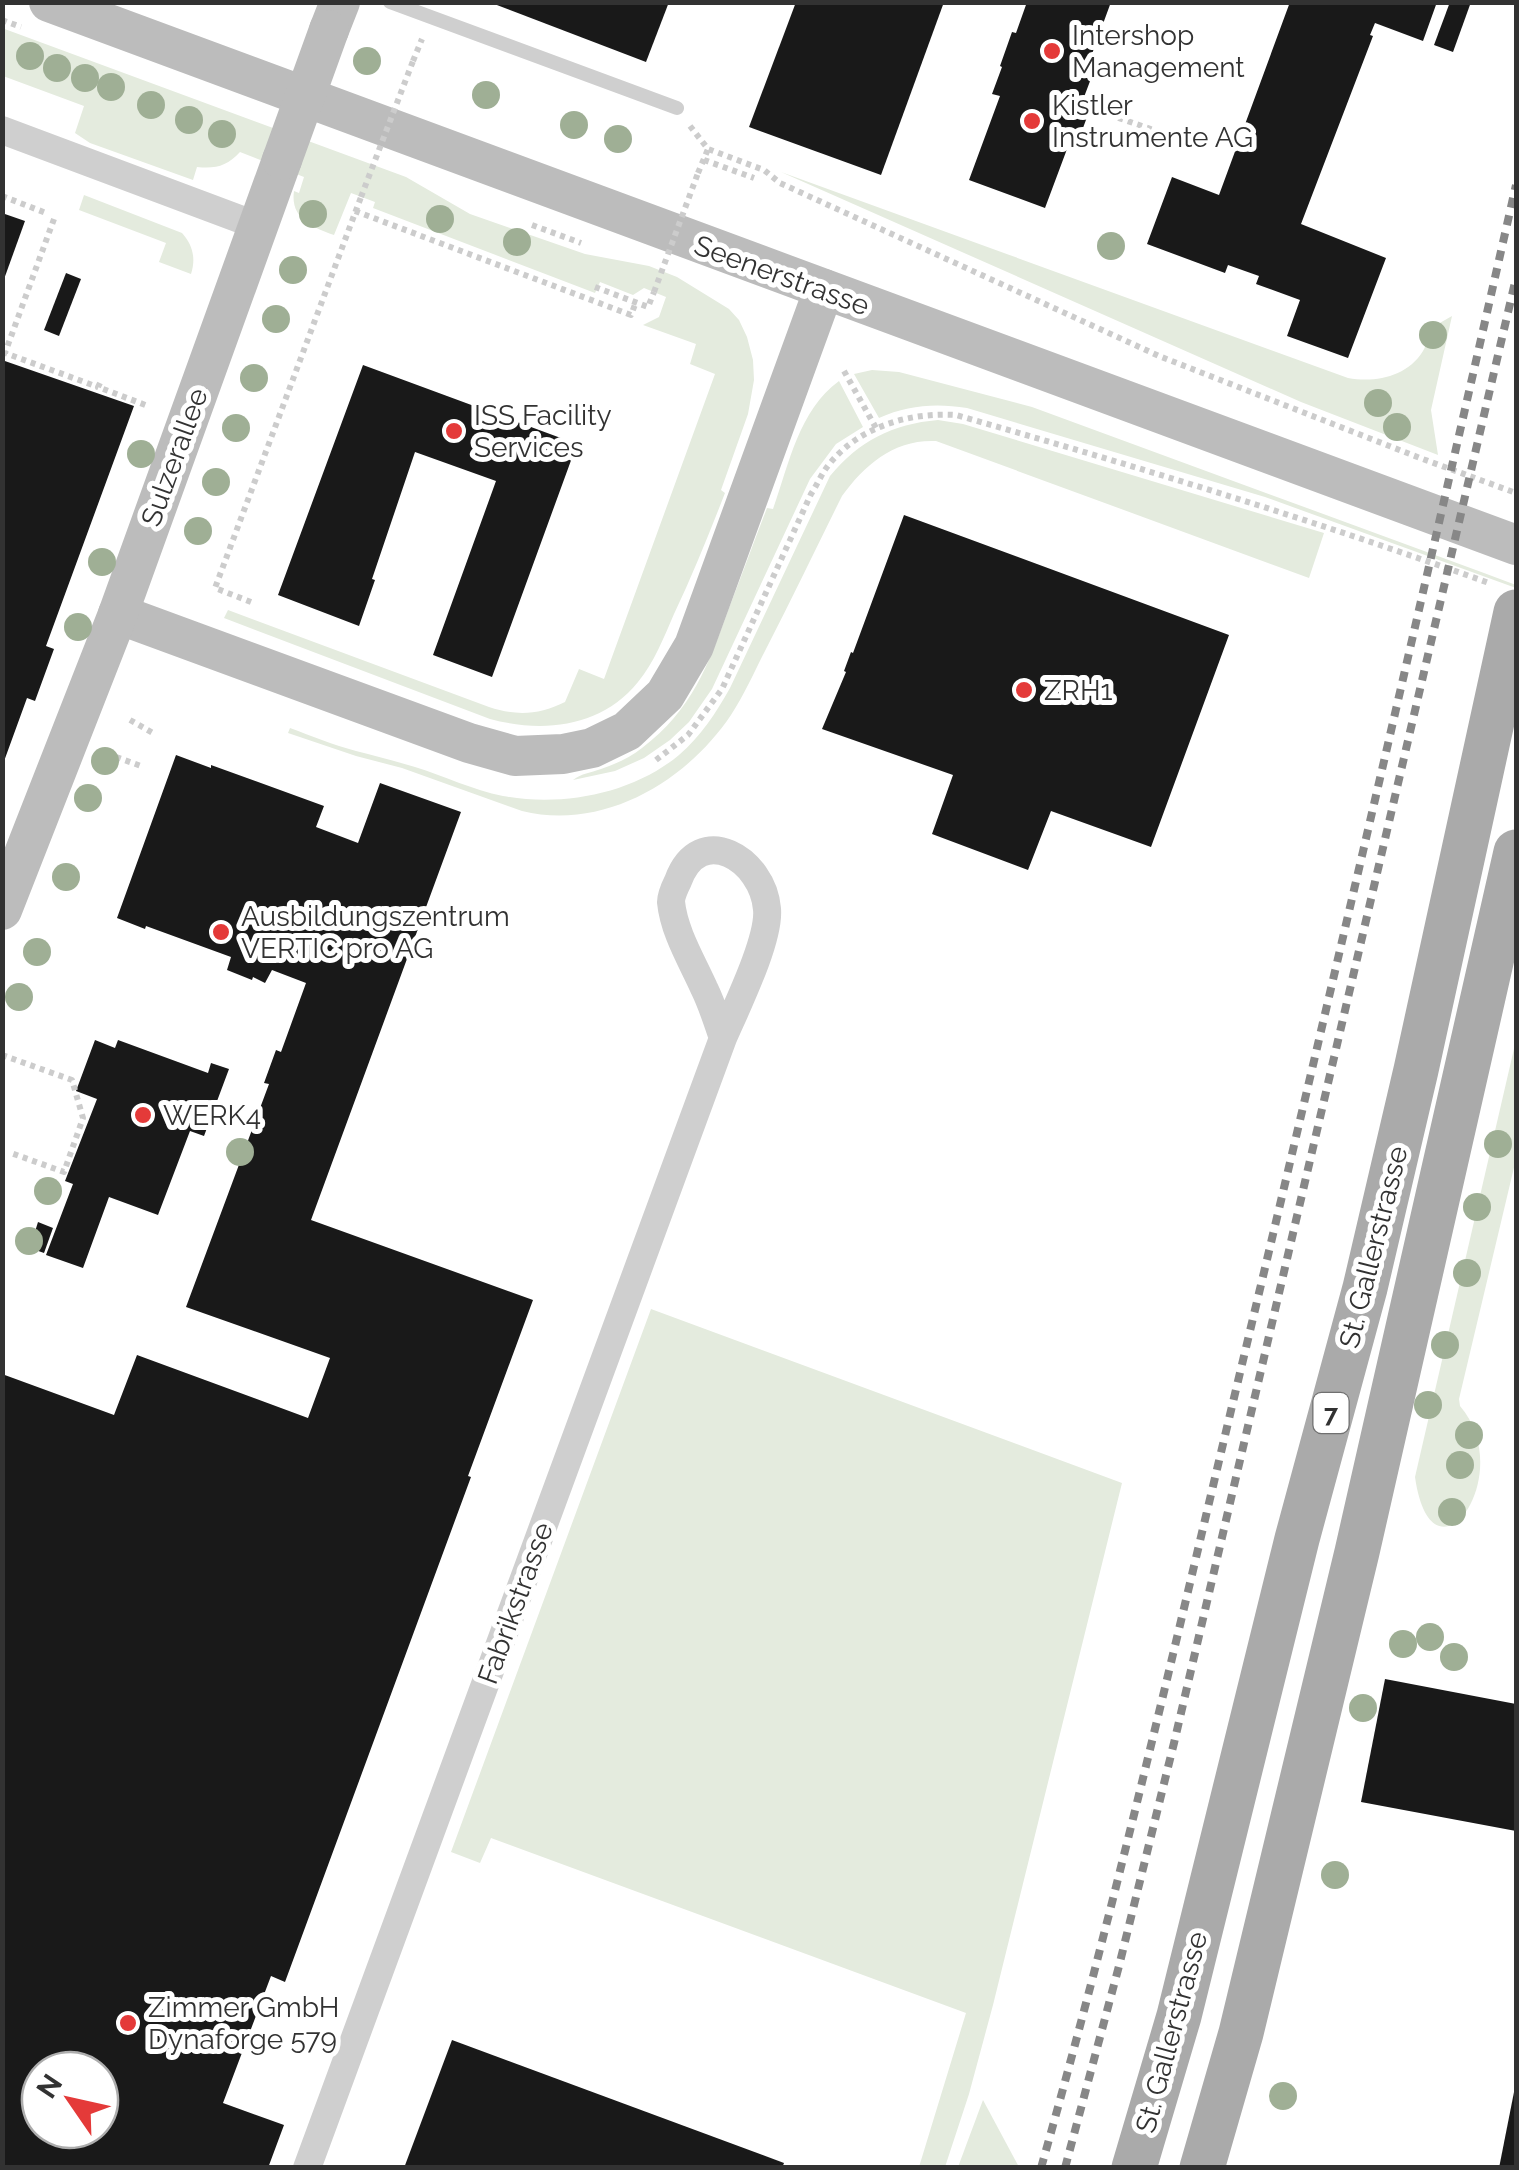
<svg xmlns="http://www.w3.org/2000/svg" width="1519" height="2170" font-family="Raleway,sans-serif">
  <style>
    .green { fill: #e4ebde }
    .building { fill: #191919; fill-rule: evenodd }
    .lines { fill: none; stroke-linecap: round; stroke-linejoin: round }
    .path { stroke: #ccc; stroke-width: 6; stroke-dasharray: 5 5; stroke-linecap: butt }
    .service { stroke: #cfcfcf; stroke-width: 14 }
    .minor { stroke: #cfcfcf; stroke-width: 28 }
    .secondary { stroke: #bcbcbc; stroke-width: 40 }
    .primary { stroke: #aaa; stroke-width: 45 }
    .rail { stroke: #878787; stroke-width: 8; stroke-dasharray: 10 8; stroke-linecap: butt }
    .path-bridge { stroke: #ccc; stroke-width: 6; stroke-dasharray: 5 5; stroke-linecap: butt }
    .secondary-bridge { stroke: #bcbcbc; stroke-width: 40 }
    .tree { fill: #9faf95 }
    .poi-dot { fill: #e43a39; stroke: #fff; stroke-width: 4 }
    .labels { text-anchor: middle; stroke-width: 10; stroke-linejoin: round; paint-order: stroke }
    .shield { fill: #fff; stroke: #707070; stroke-width: 2.5 }
    .shield-label { font-size: 25px; font-weight: bold; fill: #323232 }
    .poi-label { font-size: 28px; fill: #323232; stroke: #fff; text-anchor: start }
    .street-label { font-size: 28px; fill: #323232; stroke: #fff }
  </style>
  <rect width="100%" height="100%" fill="#fff"/>
  <g class="green">
    <path d="M2 28 406 177 470 214 585 254 649 266 677 277 729 309 739 320 747 337 753 360 754 380 748 414 721 490 725 493C709 534 693 574 674 614 664 637 654 663 638 682 601 728 542 733 490 719L224 618 228 610 489 707C516 716 539 715 565 702L579 669 604 679 715 374 690 364 696 344 643 325 659 317 666 297 644 288 633 295 600 282 595 293 373 208 375 202 351 193 334 235C312 227 290 218 294 191L299 193 304 177 240 152C227 166 216 169 197 167L193 180 90 143 75 133 84 106 3 76Z"/>
    <path d="M781 172 1348 378C1375 383 1407 377 1423 351 1427 345 1428 335 1431 328L1452 316 1431 410 1438 455 1301 402Z"/>
    <path d="M84 195 182 233C193 245 196 259 191 274L159 262 166 243 79 210Z"/>
    <path d="M872 370 899 372 1032 407 1484 573 1516 585V588L1265 497 967 408C936 403 908 405 879 418L854 374Z"/>
    <path d="M839 381 863 427 836 444 810 479 712 689 689 722 670 740 644 758 615 771 573 780C582 773 590 773 601 769 615 764 630 758 642 748 692 710 708 666 729 608 742 575 754 541 767 508L773 509C789 464 799 410 839 381Z"/>
    <path d="M938 420 963 424 1324 533 1309 578 936 441C895 439 865 464 842 496 817 546 793 597 767 647 755 670 745 694 731 715 686 782 603 831 522 811L402 768 356 756 288 733 290 728C312 736 333 745 356 751 375 756 395 761 415 767 444 776 473 790 503 796 562 807 632 794 679 755 701 736 716 713 730 688L830 476C859 441 892 424 938 420Z"/>
    <path d="M1516 1040V1159L1459 1399 1460 1406C1519 1475 1432 1595 1415 1477Z"/>
    <polygon points="651,1309 1122,1483 993,2005 969,2094 945,2167 919,2167 966,2013 491,1838 480,1863 451,1852"/>
    <polygon points="983,2100 1019,2167 958,2167"/>
  </g>
  <g class="building">
    <polygon points="489,2 669,2 646,62"/>
    <polygon points="796,2 944,2 881,175 749,127"/>
    <polygon points="1027,2 1111,2 1085,73 1092,76 1084,97 1093,101 1080,136 1073,133 1045,208 969,180 1000,96 992,94 1002,67 1000,66 1012,32 1016,33"/>
    <polygon points="1290,2 1437,2 1423,41 1375,23 1370,35 1373,36 1301,224 1386,258 1348,358 1287,336 1300,300 1256,284 1259,276 1228,265 1225,273 1147,244 1172,177 1219,195"/>
    <polygon points="1450,2 1471,2 1453,52 1434,45"/>
    <polygon points="2,213 25,221 3,282 2,282"/>
    <polygon points="66,273 81,279 59,336 44,330"/>
    <polygon points="2,360 134,406 46,646 54,649 35,701 27,698 3,764"/>
    <polygon points="363,365 577,444 492,677 433,655 496,481 415,452 372,579 375,580 359,626 278,595"/>
    <polygon points="904,515 1229,635 1151,847 1051,811 1028,870 932,834 953,775 822,729 846,672 844,671 851,652 853,653"/>
    <path d="M176 755 211 768V765L324 806 316 827 358 843 380 783 461 812 311 1220 533 1300 468 1476 471 1477 285 1982 271 1976 223 2103 284 2125 268 2168H2V1374L114 1415 137 1355 308 1418 330 1358 186 1307 269 1084 264 1083 276 1050 281 1052 306 983 272 970 265 983 253 977 252 980 227 970 231 957 146 926 145 929 117 918ZM40 2070H100V2130H40Z"/>
    <polygon points="95,1040 115,1048 118,1040 208,1073 211,1063 229,1069 204,1136 190,1131 158,1215 109,1197 83,1268 46,1255 73,1184 65,1181 97,1099 76,1091"/>
    <polygon points="38,1222 53,1228 44,1253 30,1248"/>
    <polygon points="1385,1679 1516,1704 1516,1831 1361,1802"/>
    <polygon points="452,2040 784,2163 782,2168 404,2168"/>
    <polygon points="1515,2087 1516,2087 1516,2168 1499,2168"/>
  </g>
  <g class="lines">
    <g class="path">
      <polyline points="2,20 21,27"/>
      <polyline points="413,61 422,39"/>
      <polyline points="1090,108 1185,141"/>
      <polyline points="690,126 708,149 764,170 780,183 1159,356 1420,458 1516,493"/>
      <polyline points="704,160 754,178"/>
      <polyline points="698,173 708,149"/>
      <polyline points="2,196 46,213"/>
      <polyline points="355,211 631,315 636,302"/>
      <polyline points="54,219 5,353 98,387"/>
      <polyline points="532,225 581,243"/>
      <polyline points="595,287 648,307 654,292"/>
      <polyline points="844,371 876,428"/>
      <polyline points="100,383 98,387 148,406"/>
      <polyline points="251,602 215,588 361,197"/>
      <polyline points="130,720 153,733"/>
      <polyline points="116,757 141,766"/>
      <path d="M656 760 688 735 722 689 811 494C817 485 821 475 827 467 857 427 909 412 956 415 1136 466 1313 520 1489 583"/>
      <polyline points="2,1055 72,1080 83,1118 64,1172 11,1153"/>
    </g>
    <polyline class="service" points="390,2 677,108"/>
    <g class="minor">
      <polyline points="2,130 258,226"/>
      <path d="M307 2168 723 1038C736 1008 770 939 767 909 763 859 700 821 678 881 675 887 671 896 671 902 674 932 692 961 704 988 712 1004 717 1021 723 1038"/>
    </g>
    <g class="secondary">
      <polyline points="49,2 1516,545"/>
      <polyline points="329,30 340,2"/>
      <polyline points="118,614 469,743 515,756 563,754 592,748 627,731 665,695 694,646 824,289"/>
      <polyline points="2,910 118,614 282,160"/>
    </g>
    <g class="primary">
      <polyline points="1134,2168 1179,2016 1297,1539 1365,1288 1416,1070 1516,612"/>
      <polyline points="1202,2168 1241,2033 1357,1552 1516,852"/>
    </g>
    <g class="rail">
      <path d="M1041 2168C1113 1914 1172 1658 1233 1402 1330 997 1424 591 1516 185"/>
      <polyline points="1065,2168 1119,1966 1174,1743 1516,278"/>
    </g>
    <g class="path-bridge">
      <polyline points="361,197 413,61"/>
      <polyline points="654,292 698,173"/>
    </g>
    <polyline class="secondary-bridge" points="282,160 329,30"/>
  </g>
  <g class="tree">
    <circle cx="30" cy="56" r="14"/>
    <circle cx="367" cy="61" r="14"/>
    <circle cx="57" cy="68" r="14"/>
    <circle cx="85" cy="78" r="14"/>
    <circle cx="111" cy="87" r="14"/>
    <circle cx="486" cy="95" r="14"/>
    <circle cx="151" cy="105" r="14"/>
    <circle cx="189" cy="120" r="14"/>
    <circle cx="574" cy="125" r="14"/>
    <circle cx="222" cy="134" r="14"/>
    <circle cx="618" cy="139" r="14"/>
    <circle cx="313" cy="214" r="14"/>
    <circle cx="440" cy="219" r="14"/>
    <circle cx="517" cy="242" r="14"/>
    <circle cx="1111" cy="246" r="14"/>
    <circle cx="293" cy="270" r="14"/>
    <circle cx="276" cy="319" r="14"/>
    <circle cx="1433" cy="335" r="14"/>
    <circle cx="254" cy="378" r="14"/>
    <circle cx="1378" cy="403" r="14"/>
    <circle cx="1397" cy="427" r="14"/>
    <circle cx="236" cy="428" r="14"/>
    <circle cx="141" cy="454" r="14"/>
    <circle cx="216" cy="482" r="14"/>
    <circle cx="198" cy="531" r="14"/>
    <circle cx="102" cy="562" r="14"/>
    <circle cx="78" cy="627" r="14"/>
    <circle cx="105" cy="761" r="14"/>
    <circle cx="88" cy="798" r="14"/>
    <circle cx="66" cy="877" r="14"/>
    <circle cx="37" cy="952" r="14"/>
    <circle cx="19" cy="997" r="14"/>
    <circle cx="1498" cy="1144" r="14"/>
    <circle cx="240" cy="1152" r="14"/>
    <circle cx="48" cy="1191" r="14"/>
    <circle cx="1477" cy="1207" r="14"/>
    <circle cx="29" cy="1241" r="14"/>
    <circle cx="1467" cy="1273" r="14"/>
    <circle cx="1445" cy="1345" r="14"/>
    <circle cx="1428" cy="1405" r="14"/>
    <circle cx="1469" cy="1435" r="14"/>
    <circle cx="1460" cy="1465" r="14"/>
    <circle cx="1452" cy="1512" r="14"/>
    <circle cx="1430" cy="1637" r="14"/>
    <circle cx="1403" cy="1644" r="14"/>
    <circle cx="1454" cy="1657" r="14"/>
    <circle cx="1363" cy="1708" r="14"/>
    <circle cx="1335" cy="1875" r="14"/>
    <circle cx="1283" cy="2096" r="14"/>
  </g>
  <g class="poi-dot">
    <circle cx="1052" cy="51" r="10"/>
    <circle cx="1032" cy="121" r="10"/>
    <circle cx="454" cy="431" r="10"/>
    <circle cx="1024" cy="690" r="10"/>
    <circle cx="221" cy="932" r="10"/>
    <circle cx="143" cy="1115" r="10"/>
    <circle cx="128" cy="2023" r="10"/>
  </g>
  <g class="labels">
    <rect class="shield" x="1313.5" y="1393" width="35" height="40" rx="8"/>
    <g class="shield-label">
      <text x="1331" y="1422">7</text>
    </g>
    <g class="poi-label">
      <text x="1072" y="45">Intershop<tspan x="1072" dy="32">Management</tspan></text>
      <text x="1052" y="115">Kistler<tspan x="1052" dy="32">Instrumente AG</tspan></text>
      <text x="474" y="425">ISS Facility<tspan x="474" dy="32">Services</tspan></text>
      <text x="1044" y="700">ZRH1</text>
      <text x="241" y="926">Ausbildungszentrum<tspan x="241" dy="32">VERTIC pro AG</tspan></text>
      <text x="163" y="1125">WERK4</text>
      <text x="148" y="2017">Zimmer GmbH<tspan x="148" dy="32">Dynaforge 579</tspan></text>
    </g>
    <g class="street-label">
      <text transform="translate(782 275) rotate(20)" y="10">Seenerstrasse</text>
      <text transform="translate(174 457) rotate(-70)" y="10">Sulzerallee</text>
      <text transform="translate(1373 1247) rotate(-76)" y="10">St. Gallerstrasse</text>
      <text transform="translate(515 1603) rotate(-70)" y="10">Fabrikstrasse</text>
      <text transform="translate(1171 2032) rotate(-75)" y="10">St. Gallerstrasse</text>
    </g>
  </g>
  <rect width="1519" height="2170" fill="none" stroke="#323232" stroke-width="10"/>
  <g transform="translate(70 2100) rotate(304)"><circle r="48" fill="#ffffff" stroke="#adadad" stroke-width="2.5"/>
  <path d="M0-8L18 38L0 25L-18 38Z" fill="#e43a39"/>
  <text y="-15" font-size="28" font-weight="bold" text-anchor="middle" fill="#323232">N</text>
  </g>
</svg>
